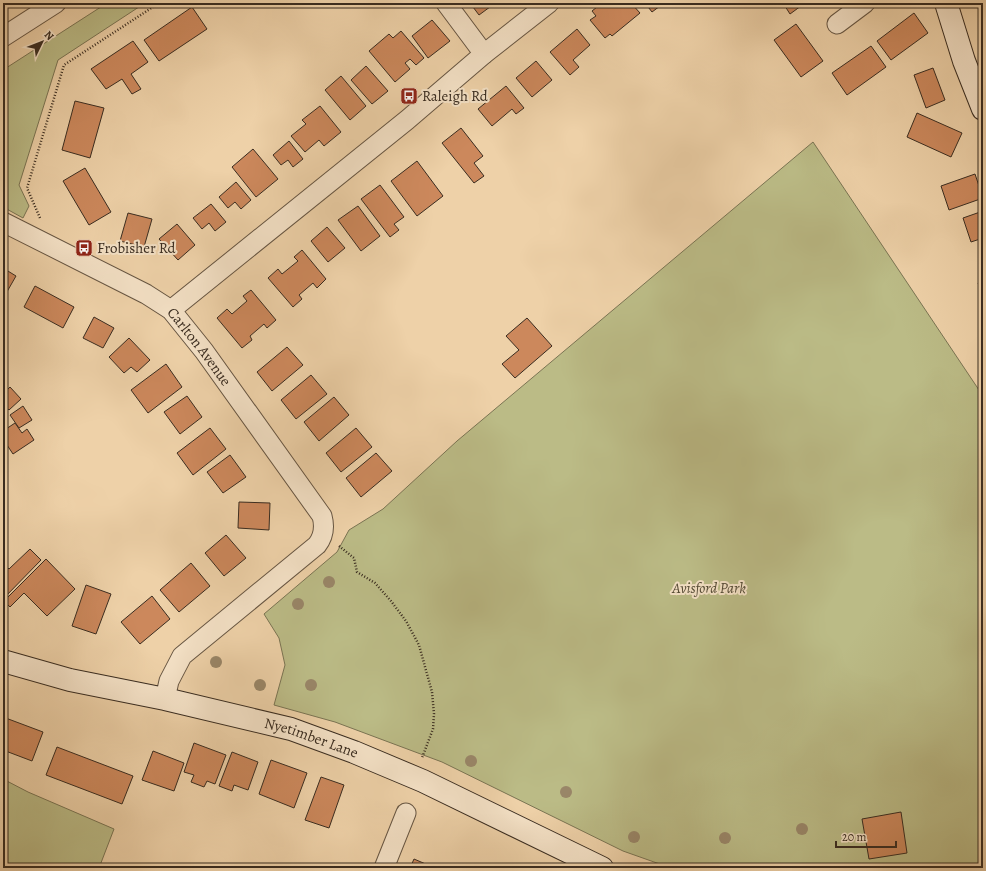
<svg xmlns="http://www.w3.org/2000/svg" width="986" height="871" font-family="Alegreya,serif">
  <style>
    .green { fill: #bbbb86; stroke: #7a7453 }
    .building { fill: #cc885c; stroke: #392c20 }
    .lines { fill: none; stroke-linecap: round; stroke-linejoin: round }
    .street-casing { stroke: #665542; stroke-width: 21 }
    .secondary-casing { stroke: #392c20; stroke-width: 24 }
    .path { stroke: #392c20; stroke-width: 2.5; stroke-dasharray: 1 2; stroke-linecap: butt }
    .street { stroke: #f4e1c6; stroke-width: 19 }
    .secondary { stroke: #f4e1c6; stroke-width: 22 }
    .tree { fill: #998668 }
    .labels { text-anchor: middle; stroke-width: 4; stroke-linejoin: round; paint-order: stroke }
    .poi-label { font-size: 15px; fill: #392c20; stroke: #f4e1c6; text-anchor: start }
    .street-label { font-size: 15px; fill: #392c20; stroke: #f4e1c6 }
    .park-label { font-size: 15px; font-style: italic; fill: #534934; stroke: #f4e1c6 }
  </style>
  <rect width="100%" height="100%" fill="#eed1a8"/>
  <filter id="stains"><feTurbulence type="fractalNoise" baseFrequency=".005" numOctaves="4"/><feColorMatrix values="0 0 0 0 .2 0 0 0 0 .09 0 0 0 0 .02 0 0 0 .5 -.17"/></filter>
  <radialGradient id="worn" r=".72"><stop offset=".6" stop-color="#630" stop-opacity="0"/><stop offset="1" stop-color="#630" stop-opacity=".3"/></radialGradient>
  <g class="green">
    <polygon points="107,3 145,3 58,60 19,185 29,206 23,218 3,207 3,70"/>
    <polygon points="813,142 983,396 983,868 671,868 623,851 442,762 335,722 274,705 285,665 279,638 264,614 337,552 349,530 383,509 457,441"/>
    <polygon points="3,779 28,792 114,829 99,868 8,868 3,866"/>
  </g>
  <g class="building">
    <polygon points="470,3 493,3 494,4 479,15"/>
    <polygon points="602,3 631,3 640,13 612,36 610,34 605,38 590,20 596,16 592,11"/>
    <polygon points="645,3 664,3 652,12"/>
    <polygon points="783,3 805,3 790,14"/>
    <polygon points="192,7 207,29 159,61 144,40"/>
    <polygon points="914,13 928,33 891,60 877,41"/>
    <polygon points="432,20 450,41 428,58 412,36"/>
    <polygon points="796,24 823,61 801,77 774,40"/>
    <polygon points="577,29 590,45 573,60 579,67 570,75 550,52"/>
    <polygon points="401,31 424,58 416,65 410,59 405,63 410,69 395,82 369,51 389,34 393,38"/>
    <polygon points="133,41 148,62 131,74 141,89 132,94 122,79 106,89 91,69"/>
    <polygon points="871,46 886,67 847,95 832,73"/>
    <polygon points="536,61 552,80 532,97 516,78"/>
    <polygon points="366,66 388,91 372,104 351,80"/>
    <polygon points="933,68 945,100 926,108 914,75"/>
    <polygon points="341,76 366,106 350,120 325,90"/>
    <polygon points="506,86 524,108 516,114 512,109 492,126 478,109"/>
    <polygon points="75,101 104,108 90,158 62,150"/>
    <polygon points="320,106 341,132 324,146 319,140 305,152 291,136 306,124 302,120"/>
    <polygon points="917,113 962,133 951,157 907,137"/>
    <polygon points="461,128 483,156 474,163 484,176 474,183 442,143"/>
    <polygon points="289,141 303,159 293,167 288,160 281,165 273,155"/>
    <polygon points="253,149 278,179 256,197 232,167"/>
    <polygon points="417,161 443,196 417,216 391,181"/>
    <polygon points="85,168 111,212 89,225 63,181"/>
    <polygon points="975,174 983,198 949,210 941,186"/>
    <polygon points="236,182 251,200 241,209 235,202 228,208 219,197"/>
    <polygon points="380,185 404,217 394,224 399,230 390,237 361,199"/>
    <polygon points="211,204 226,222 215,231 209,223 202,229 193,218"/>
    <polygon points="358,206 380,236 361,251 338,220"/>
    <polygon points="983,211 983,238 971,242 963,218"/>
    <polygon points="128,213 152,219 144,247 120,241"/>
    <polygon points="177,224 195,245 178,260 159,239"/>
    <polygon points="327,227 345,248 328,262 311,241"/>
    <polygon points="983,241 983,253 979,243"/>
    <polygon points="302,250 326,279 317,288 313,283 299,295 302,299 293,307 268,278 278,269 282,274 298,261 294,257"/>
    <polygon points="3,268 16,276 4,297 3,297"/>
    <polygon points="983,281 983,292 978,283"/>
    <polygon points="35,286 74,307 63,328 24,307"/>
    <polygon points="251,290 276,320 267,328 264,324 250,336 252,340 242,348 217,318 227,309 232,314 247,301 243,296"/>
    <polygon points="94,317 114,328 103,348 83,338"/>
    <polygon points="527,318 552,346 515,378 502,364 519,350 506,336"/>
    <polygon points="129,338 150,360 137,372 131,367 124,373 109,357"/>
    <polygon points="287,347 303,365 272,391 257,372"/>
    <polygon points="166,364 182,387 148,413 131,390"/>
    <polygon points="311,375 327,394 296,419 281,400"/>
    <polygon points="10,387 21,399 9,410 3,404 3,394"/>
    <polygon points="187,396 202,417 180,434 164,412"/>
    <polygon points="334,397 349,415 319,441 304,422"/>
    <polygon points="23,406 32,420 19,428 10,415"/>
    <polygon points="15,423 22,433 27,429 34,440 13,454 3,439 3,431"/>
    <polygon points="210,428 226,449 193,475 177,453"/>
    <polygon points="356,428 372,447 341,472 326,453"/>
    <polygon points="376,453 392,471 361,497 346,478"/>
    <polygon points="230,455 246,477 223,493 207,472"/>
    <polygon points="239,502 270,503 269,530 238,528"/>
    <polygon points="226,535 246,558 224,576 205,553"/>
    <polygon points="30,549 41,560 3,599 3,563 9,569"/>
    <polygon points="46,559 75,589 47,616 24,593 10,607 4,601"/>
    <polygon points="191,563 210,586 179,612 160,590"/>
    <polygon points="86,585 111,594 96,634 72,626"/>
    <polygon points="152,596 170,619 140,644 121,622"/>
    <polygon points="3,717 43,732 32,761 3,750"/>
    <polygon points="194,743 226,755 215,784 207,781 204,787 191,782 194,775 184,772"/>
    <polygon points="57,747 133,776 122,804 46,775"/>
    <polygon points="153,751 184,763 174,791 142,780"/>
    <polygon points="232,752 258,762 248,790 234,785 232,791 219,786"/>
    <polygon points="271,760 307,773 294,808 259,794"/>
    <polygon points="321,777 344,785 329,828 305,820"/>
    <polygon points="901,812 907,853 869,859 862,819"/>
    <polygon points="414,859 435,868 410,868"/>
    <polygon points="108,864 119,868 106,868"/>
  </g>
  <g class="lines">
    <defs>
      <g id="street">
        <polyline points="446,3 484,54"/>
        <polyline points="837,24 865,3"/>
        <polyline points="3,37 56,3"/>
        <path id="s1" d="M3 222 146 294 171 310 204 351 322 516C325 527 324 536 317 545L182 656 169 681 165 699"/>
        <polyline points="171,310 407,120 484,54 549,3"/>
        <polyline points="384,868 406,813"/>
      </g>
      <g id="secondary">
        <polyline points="946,3 964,61 983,109"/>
        <path id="s2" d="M3 661 70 680 165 699 291 729 354 752 423 781 602 868"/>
      </g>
    </defs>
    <use href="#street" class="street-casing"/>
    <use href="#secondary" class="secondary-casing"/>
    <g class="path">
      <polyline points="40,218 27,188 64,65 156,5 155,3"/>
      <polyline points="339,546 354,558 357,572 375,583 391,601 406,621 419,645 432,692 434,714 433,729 422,758"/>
    </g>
    <use href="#street" class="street"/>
    <use href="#secondary" class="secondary"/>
  </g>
  <g class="tree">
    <circle cx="329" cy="582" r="6"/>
    <circle cx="298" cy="604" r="6"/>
    <circle cx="216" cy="662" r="6"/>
    <circle cx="260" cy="685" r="6"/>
    <circle cx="311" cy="685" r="6"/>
    <circle cx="471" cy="761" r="6"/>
    <circle cx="566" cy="792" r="6"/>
    <circle cx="802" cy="829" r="6"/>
    <circle cx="634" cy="837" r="6"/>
    <circle cx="725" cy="838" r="6"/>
  </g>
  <defs>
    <symbol id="bus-square" viewBox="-11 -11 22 22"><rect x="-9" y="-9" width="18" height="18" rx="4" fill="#8f2418" stroke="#f4e1c6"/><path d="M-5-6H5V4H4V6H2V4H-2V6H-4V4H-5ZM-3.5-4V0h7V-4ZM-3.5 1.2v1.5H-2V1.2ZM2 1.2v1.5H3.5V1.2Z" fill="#fff"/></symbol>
  </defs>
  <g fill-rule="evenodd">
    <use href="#bus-square" x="399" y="86" width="20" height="20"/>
    <use href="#bus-square" x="74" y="238" width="20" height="20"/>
  </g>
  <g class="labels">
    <g class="poi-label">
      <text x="422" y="101">Raleigh Rd</text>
      <text x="97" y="253">Frobisher Rd</text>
    </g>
    <g class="street-label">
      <text dy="5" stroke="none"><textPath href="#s1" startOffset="236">Carlton Avenue</textPath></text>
      <text dy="5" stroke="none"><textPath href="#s2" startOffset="318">Nyetimber Lane</textPath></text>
    </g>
    <g class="park-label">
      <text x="709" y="593">Avisford Park</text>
    </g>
  </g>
  <rect width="986" height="871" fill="none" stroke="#eed1a8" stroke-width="16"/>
  <rect x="4" y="4" width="978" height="863" fill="none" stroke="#392c20" stroke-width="2"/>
  <rect x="8" y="8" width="970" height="855" fill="none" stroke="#392c20"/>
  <g transform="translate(42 42) rotate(47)" stroke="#f4e1c6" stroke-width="3" paint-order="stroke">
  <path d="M0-3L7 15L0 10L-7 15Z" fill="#392c20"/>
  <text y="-6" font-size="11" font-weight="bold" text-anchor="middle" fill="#392c20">N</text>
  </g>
  <path d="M836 841v6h60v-6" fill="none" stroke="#392c20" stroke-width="2"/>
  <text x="842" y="841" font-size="12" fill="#392c20" stroke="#f4e1c6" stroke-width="3" paint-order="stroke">20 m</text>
  <rect width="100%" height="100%" filter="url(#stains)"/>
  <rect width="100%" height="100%" fill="url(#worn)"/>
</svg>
